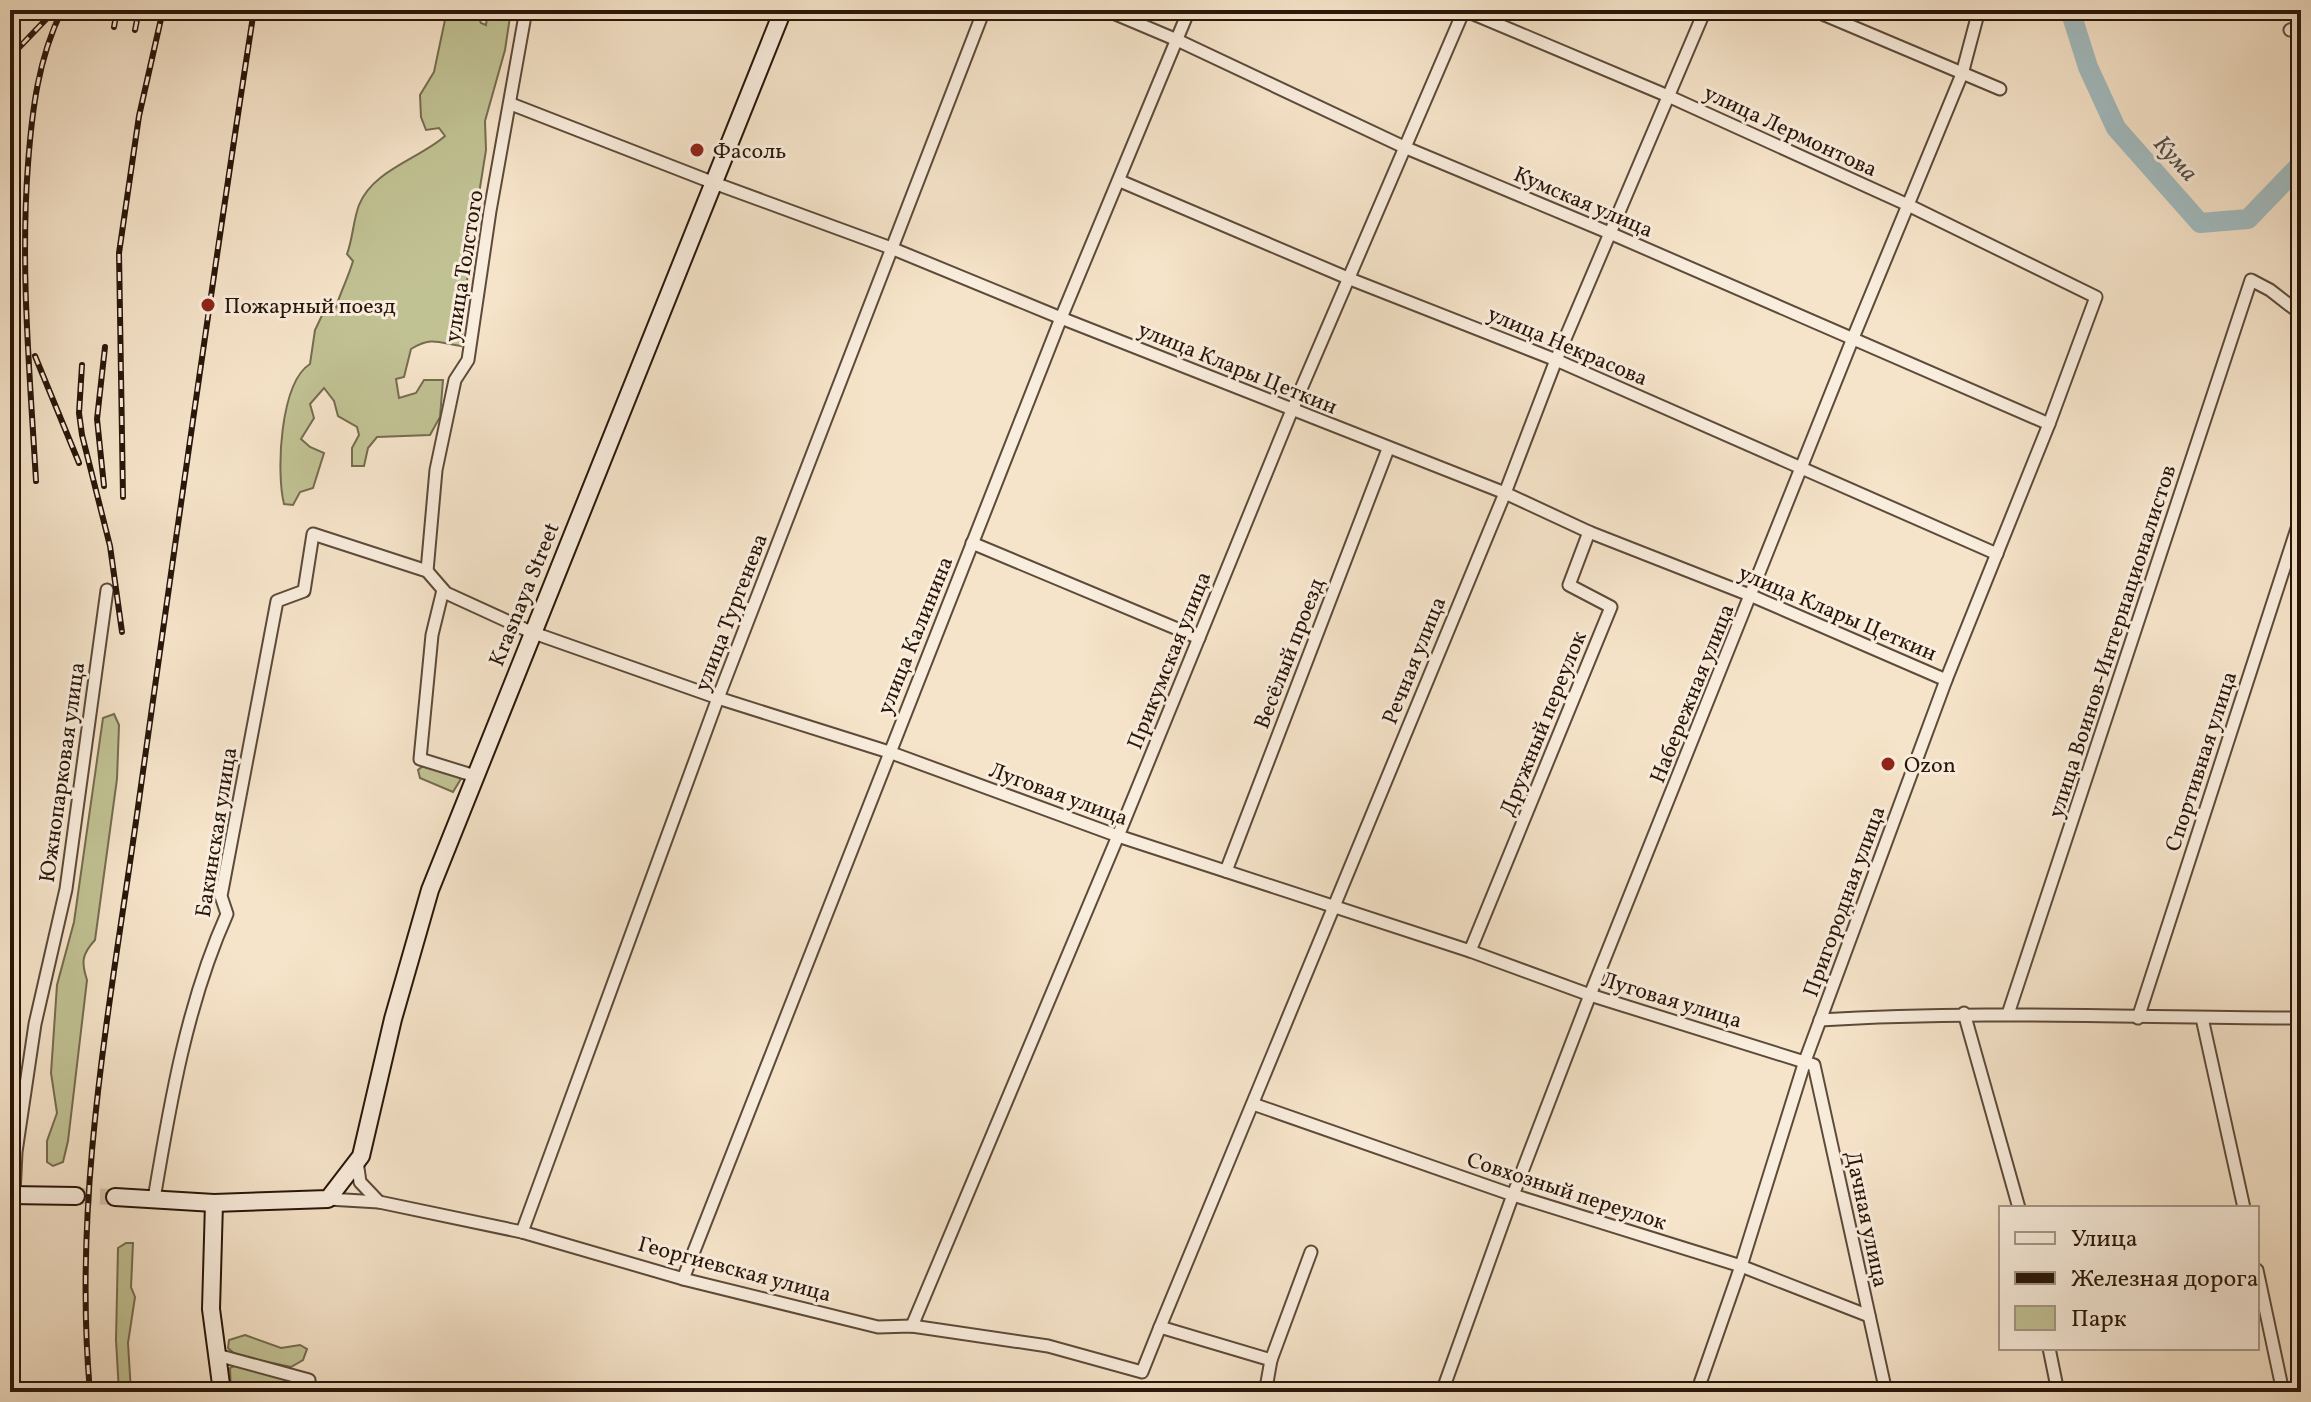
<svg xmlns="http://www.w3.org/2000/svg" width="2311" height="1402" font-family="Vollkorn,serif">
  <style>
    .green { fill: #c1c294; stroke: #756c4f; stroke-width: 2 }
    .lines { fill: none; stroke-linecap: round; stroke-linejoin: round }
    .river { stroke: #a2bcc1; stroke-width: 20 }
    .secondary-tunnel { stroke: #d7c5ad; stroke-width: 16; stroke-dasharray: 16 8; stroke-linecap: butt }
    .street-casing { stroke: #5c4a3a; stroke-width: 15 }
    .secondary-casing { stroke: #29160a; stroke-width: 20 }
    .street { stroke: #f9eddd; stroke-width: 11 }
    .secondary { stroke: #f9eddd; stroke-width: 16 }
    .rail-casing { stroke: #29160a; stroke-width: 6 }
    .rail { stroke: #f9eddd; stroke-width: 3; stroke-dasharray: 9; stroke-linecap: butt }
    .poi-dot { fill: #8f2418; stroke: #f9eddd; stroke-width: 3 }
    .labels { text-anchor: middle; stroke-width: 6; stroke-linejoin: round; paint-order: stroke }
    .street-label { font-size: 22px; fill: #29160a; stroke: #f9eddd }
    .poi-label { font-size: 22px; fill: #29160a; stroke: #f9eddd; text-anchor: start }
    .water-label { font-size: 24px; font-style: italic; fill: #53504a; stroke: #f9eddd }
  </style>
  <rect width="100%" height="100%" fill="#f6e4ca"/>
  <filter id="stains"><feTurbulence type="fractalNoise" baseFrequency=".0025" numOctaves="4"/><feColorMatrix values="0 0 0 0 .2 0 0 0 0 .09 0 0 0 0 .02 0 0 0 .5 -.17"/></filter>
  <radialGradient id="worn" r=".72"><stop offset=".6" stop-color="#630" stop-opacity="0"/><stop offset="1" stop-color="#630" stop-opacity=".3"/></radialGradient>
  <g class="green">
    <path d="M452 10H475L481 23 486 25 488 10H511L505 50 485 121 486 150 470 250 461 346C439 343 432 336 411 349L404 377 396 379 399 398 416 393 424 380H443L440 417 430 435 377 437 368 448 364 466H352V448L359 435 357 427 338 416 334 401 324 388 310 404 314 418 301 439 310 447 324 453 313 488 300 492 293 505 284 504C276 472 280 383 310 364L315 330 327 305 332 304 336 307C341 291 348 278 353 261L347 254C353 238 353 221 359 205 373 170 419 159 445 136L439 128 426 130 421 117 420 95 434 72 446 15Z"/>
    <path d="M114 714 119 725 117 779 95 940C82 954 81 962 87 980L68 1141 63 1162 53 1166 47 1162V1141L57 1113 51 1073 57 985 74 922 103 718Z"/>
    <polygon points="423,766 462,777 453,792 420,778 418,770"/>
    <polygon points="126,1243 133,1243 131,1287 135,1297 128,1343 131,1392 119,1392 116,1340 118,1248"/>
    <polygon points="245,1335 281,1348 300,1345 307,1349 303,1360 291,1367 236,1355 228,1348 229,1340"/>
    <polygon points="236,1365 281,1376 287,1382 286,1392 231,1392 230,1368"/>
  </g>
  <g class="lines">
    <polyline class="river" points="2070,10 2088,67 2116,128 2200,223 2248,219 2301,164"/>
    <polyline class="secondary-tunnel" points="76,1196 115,1197"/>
    <defs>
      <g id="street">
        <polyline points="1106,10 1177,40 1404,147 1612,234 2049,424"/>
        <polyline points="1464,10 1668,96 1908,205 2096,297 2049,424 1946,680 1805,1061 1741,1266 1697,1392"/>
        <polyline points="1813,10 2000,89"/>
        <polyline points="2290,30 2301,26"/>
        <polyline points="511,104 714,183 891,248 1061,318 1505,493 1589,532 1752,596 1946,680"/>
        <polyline points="1120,181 1350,279 1556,360 1997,554"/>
        <polyline points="972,543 1199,638"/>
        <polyline points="427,571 436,470 455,380 468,360 490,211 526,10"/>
        <polyline points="443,590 432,635 420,759 475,776"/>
        <polyline points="1226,871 1388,449"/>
        <polyline points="1470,951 1611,607 1569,585 1589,532"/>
        <polyline points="1964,1013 2019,1208"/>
        <polyline points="2008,1014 2251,280 2270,290 2301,314"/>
        <polyline points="2138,1018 2301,516"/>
        <polyline points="2202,1018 2244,1208"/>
        <path d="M1820 1020C1980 1010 2141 1018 2301 1018"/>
        <polyline points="1253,1104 1513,1195 1741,1266 1869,1316"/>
        <polyline points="357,1161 360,1182 379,1202"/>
        <polyline points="14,1195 16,1152 35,1024 66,889 107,590"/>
        <path d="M154 1199C170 1103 187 1003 227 914L221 896 277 601 304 591 313 534 427 571 446 593 531 632 718 698 889 752 1118 836 1470 951 1590 995 1814 1065 1886 1392"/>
        <polyline points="328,1199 379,1202 522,1232 687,1280 878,1327 912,1326 1048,1346 1142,1372 1160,1327 1271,1360 1266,1388 1275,1392"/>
        <polyline points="522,1232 718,698 984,10"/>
        <polyline points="2257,1270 2283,1392"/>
        <polyline points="683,1279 1061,318 1189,10"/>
        <polyline points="912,1326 1118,836 1292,410 1464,10"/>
        <polyline points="1160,1327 1505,493 1556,360 1705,10"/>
        <polyline points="2049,1348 2058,1392"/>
        <polyline points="217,1355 309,1380"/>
        <polyline points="1271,1360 1311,1252"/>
        <polyline points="1442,1392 1510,1203 1590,995 1853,338 1962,74 1979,10"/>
      </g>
      <g id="secondary">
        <polyline points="10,1195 76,1196"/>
        <polyline points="115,1197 214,1203 328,1199 361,1156 393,1019 430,890 783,10"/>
        <polyline points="214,1203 211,1309 222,1392"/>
      </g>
    </defs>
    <use href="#street" class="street-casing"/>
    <use href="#secondary" class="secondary-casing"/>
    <use href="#street" class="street"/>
    <use href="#secondary" class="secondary"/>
    <defs>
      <g id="rail">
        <polyline points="114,27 117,10"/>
        <polyline points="135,30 139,10"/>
        <polyline points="10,57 55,10"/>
        <polyline points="10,242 17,194"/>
        <polyline points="10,319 18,483"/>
        <polyline points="35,356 79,463"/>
        <polyline points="82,365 79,413 82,435 110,546 122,632"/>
        <path d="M36 481C30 375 20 270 28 164 32 111 38 59 62 10"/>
        <polyline points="104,486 97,419 105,347"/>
        <polyline points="123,497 119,253 139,116 163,10"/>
        <path d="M90 1392C72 1193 112 996 139 800 176 537 213 273 254 10"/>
      </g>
    </defs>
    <use href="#rail" class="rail-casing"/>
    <use href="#rail" class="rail"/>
  </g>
  <g class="poi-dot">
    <circle cx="697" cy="150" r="8"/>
    <circle cx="208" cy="305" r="8"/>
    <circle cx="1888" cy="764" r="8"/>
  </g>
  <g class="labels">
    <g class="street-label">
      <text transform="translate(1791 130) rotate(25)" y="8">улица Лермонтова</text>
      <text transform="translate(1584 201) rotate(23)" y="8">Кумская улица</text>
      <text transform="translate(463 266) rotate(-81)" y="8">улица Толстого</text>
      <text transform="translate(1568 345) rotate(23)" y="8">улица Некрасова</text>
      <text transform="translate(1238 367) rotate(22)" y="8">улица Клары Цеткин</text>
      <text transform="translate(523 594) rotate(-68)" y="8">Krasnaya Street</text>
      <text transform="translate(730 612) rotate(-69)" y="8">улица Тургенева</text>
      <text transform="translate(1838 612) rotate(23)" y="8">улица Клары Цеткин</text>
      <text transform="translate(914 635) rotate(-68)" y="8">улица Калинина</text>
      <text transform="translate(2111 641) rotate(-72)" y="8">улица Воинов-Интернационалистов</text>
      <text transform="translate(1288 653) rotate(-69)" y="8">Весёлый проезд</text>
      <text transform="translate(1168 660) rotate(-68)" y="8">Прикумская улица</text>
      <text transform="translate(1413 660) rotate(-68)" y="8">Речная улица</text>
      <text transform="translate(1691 693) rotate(-68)" y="8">Набережная улица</text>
      <text transform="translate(1542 723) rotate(-68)" y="8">Дружный переулок</text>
      <text transform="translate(2200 761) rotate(-72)" y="8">Спортивная улица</text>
      <text transform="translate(61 772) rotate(-82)" y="8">Южнопарковая улица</text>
      <text transform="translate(1059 793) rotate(20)" y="8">Луговая улица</text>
      <text transform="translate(215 832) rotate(-81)" y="8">Бакинская улица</text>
      <text transform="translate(1843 901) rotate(-70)" y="8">Пригородная улица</text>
      <text transform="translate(1672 999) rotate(17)" y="8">Луговая улица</text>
      <text transform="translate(1567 1190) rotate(18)" y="8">Совхозный переулок</text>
      <text transform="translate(1868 1219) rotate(78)" y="8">Дачная улица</text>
      <text transform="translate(735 1268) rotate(15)" y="8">Георгиевская улица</text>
    </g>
    <g class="poi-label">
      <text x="713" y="158">Фасоль</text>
      <text x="224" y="313">Пожарный поезд</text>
      <text x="1904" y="772">Ozon</text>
    </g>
    <g class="water-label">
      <text transform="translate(2176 158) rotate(48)" y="8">Кума</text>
    </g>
  </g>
  <rect width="2311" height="1402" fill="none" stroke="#f6e4ca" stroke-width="40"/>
  <rect x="12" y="12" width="2287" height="1378" fill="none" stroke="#29160a" stroke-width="4"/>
  <rect x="20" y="20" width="2271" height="1362" fill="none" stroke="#29160a" stroke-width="2"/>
  <rect x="1999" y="1206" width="260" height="144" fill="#f9eddd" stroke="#a69789" stroke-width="2"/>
  <rect x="2015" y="1232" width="40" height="12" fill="#f9eddd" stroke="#a69789" stroke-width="2"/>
  <text x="2071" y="1246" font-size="24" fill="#29160a">Улица</text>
  <rect x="2015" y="1272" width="40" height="12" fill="#29160a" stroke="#a69789" stroke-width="2"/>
  <text x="2071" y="1286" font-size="24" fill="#29160a">Железная дорога</text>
  <rect x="2015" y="1306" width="40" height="24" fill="#c1c294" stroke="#a69789" stroke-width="2"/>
  <text x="2071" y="1326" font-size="24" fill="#29160a">Парк</text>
  <rect width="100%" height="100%" filter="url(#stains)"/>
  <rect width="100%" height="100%" fill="url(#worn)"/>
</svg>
